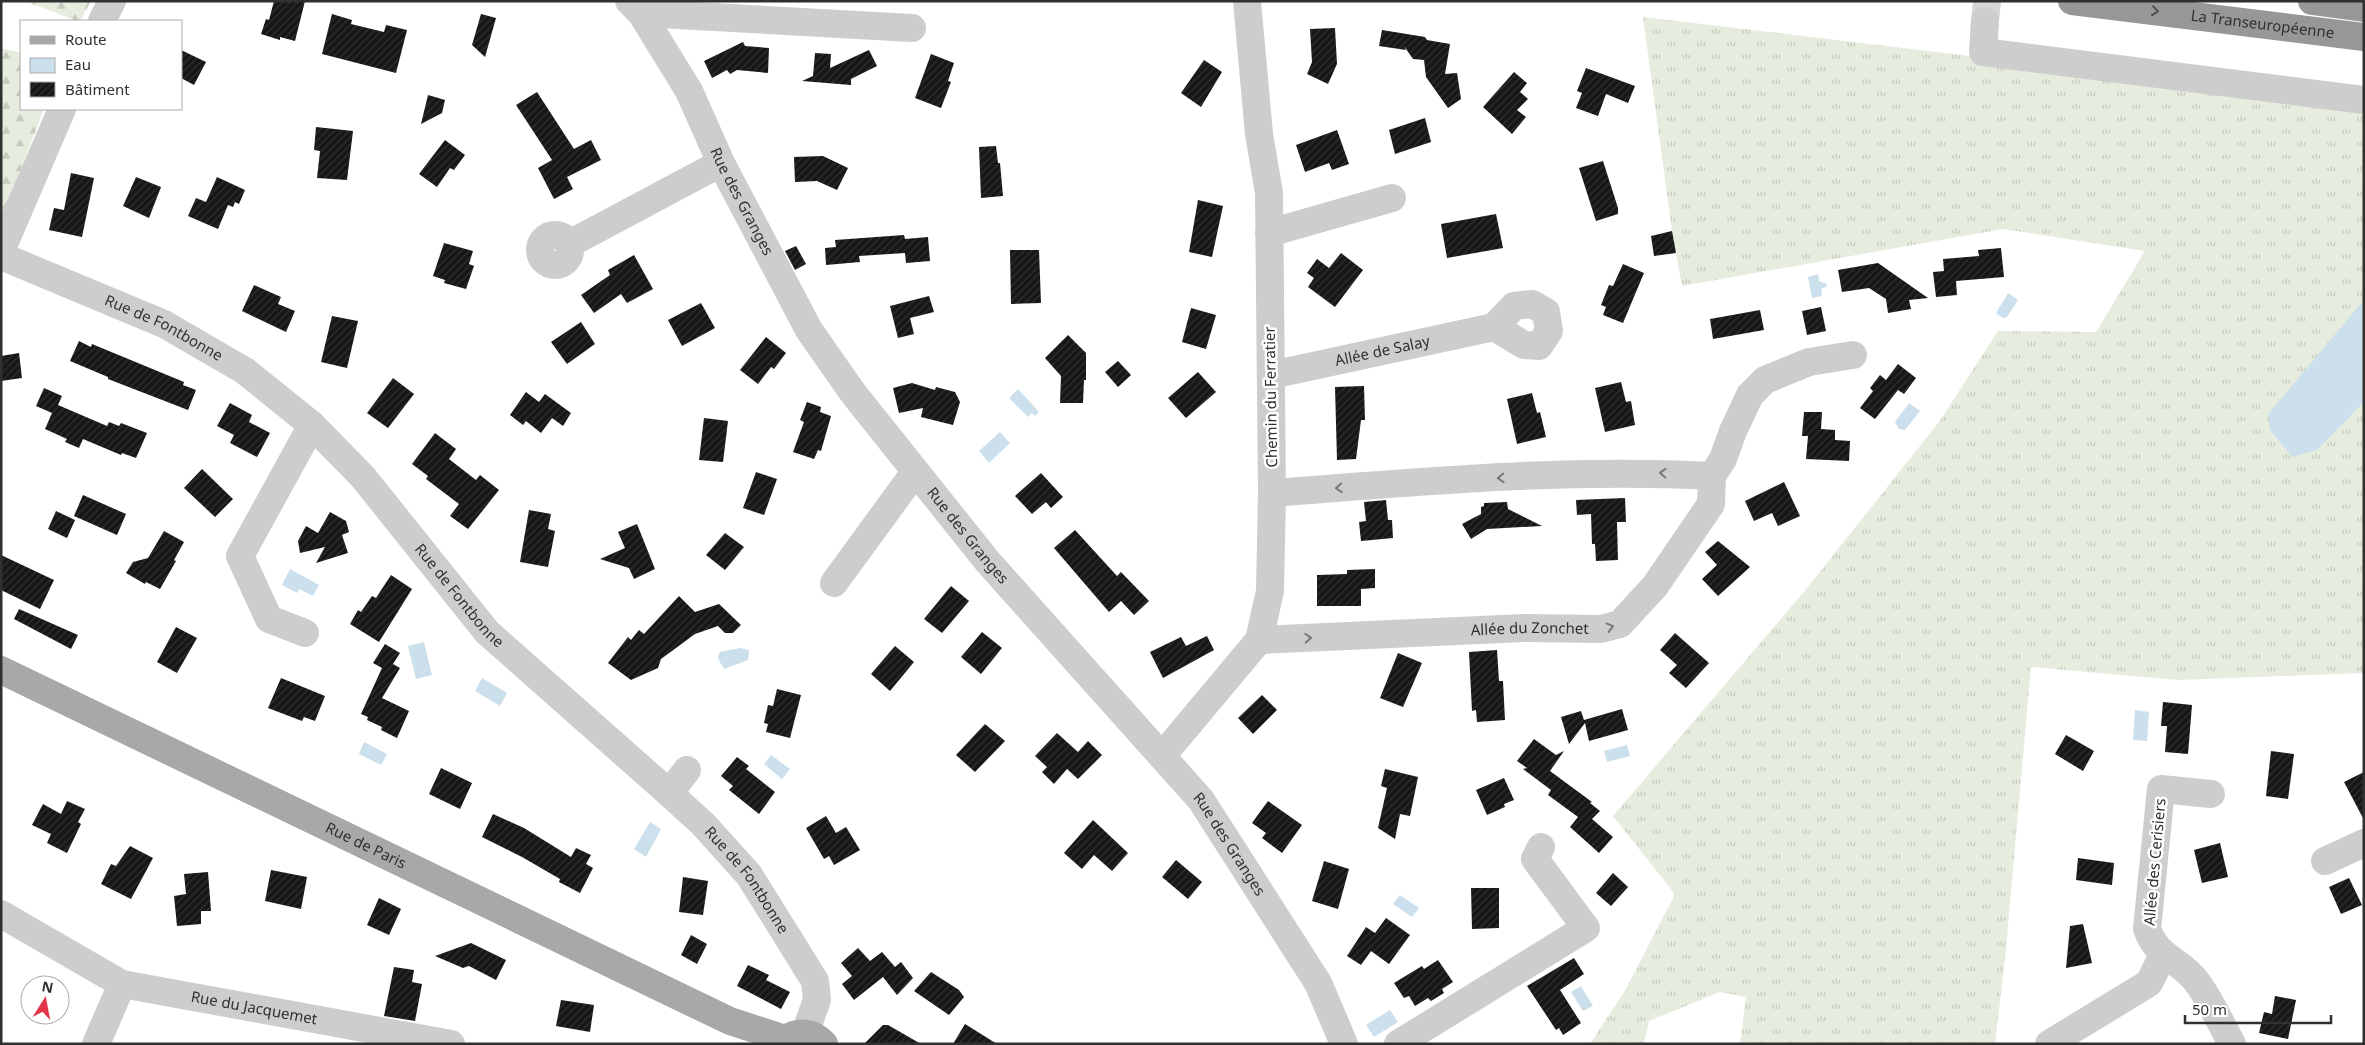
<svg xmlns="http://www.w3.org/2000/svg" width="2365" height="1045" font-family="'Noto Sans',sans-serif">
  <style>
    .grass { fill: url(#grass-tufts) }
    .forest { fill: url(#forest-firs) }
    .water { fill: #cbe0ec }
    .building { fill: url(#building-hatch) }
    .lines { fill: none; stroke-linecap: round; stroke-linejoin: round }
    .minor-tunnel { stroke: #d6d6d6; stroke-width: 28; stroke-dasharray: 28 14; stroke-linecap: butt }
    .minor { stroke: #cdcdcd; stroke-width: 28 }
    .major { stroke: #a8a8a8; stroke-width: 28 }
    .highway { stroke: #979797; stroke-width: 28 }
    .oneway { stroke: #4f4f4f }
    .oneway2 { stroke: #777 }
    .labels { text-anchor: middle; stroke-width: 5; stroke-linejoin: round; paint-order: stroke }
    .street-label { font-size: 15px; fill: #303030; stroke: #fff }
  </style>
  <defs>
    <pattern id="grass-tufts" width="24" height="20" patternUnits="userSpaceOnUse" patternTransform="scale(1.25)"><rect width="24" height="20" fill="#e6ecde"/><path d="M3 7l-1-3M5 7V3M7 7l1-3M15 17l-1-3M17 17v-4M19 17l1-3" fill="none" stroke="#c6cbbf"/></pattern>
    <pattern id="forest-firs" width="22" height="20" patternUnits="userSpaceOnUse" patternTransform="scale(1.25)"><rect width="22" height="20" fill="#e6ecde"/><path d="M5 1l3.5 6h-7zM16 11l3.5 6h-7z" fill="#c6cbbf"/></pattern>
    <pattern id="building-hatch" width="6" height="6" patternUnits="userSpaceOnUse" patternTransform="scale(1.25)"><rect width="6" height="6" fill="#171717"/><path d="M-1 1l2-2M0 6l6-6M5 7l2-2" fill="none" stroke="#303030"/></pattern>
  </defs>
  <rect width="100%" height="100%" fill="#fff"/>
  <polygon class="grass" points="1643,17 2364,103 2364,673 2178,680 2031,667 2005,959 1995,1044 1740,1044 1746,997 1720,992 1649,1021 1644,1044 1590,1044 1626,989 1675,894 1613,816 1803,593 1939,422 1998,331 2096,332 2145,251 2003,229 1682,286 1672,231"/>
  <g class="forest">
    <polygon points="25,1 91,1 80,21 77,21"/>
    <polygon points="1,48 21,53 21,109 44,109 1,221"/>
  </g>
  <g class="water">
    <polygon points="1818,274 1819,281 1827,284 1826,287 1821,289 1822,296 1812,298 1808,277"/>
    <polygon points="2008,293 2018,300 2007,317 2003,318 1996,313"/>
    <polygon points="2364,300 2364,402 2317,450 2292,457 2270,430 2268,414"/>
    <polygon points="1018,389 1039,412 1035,416 1032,413 1028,417 1009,398"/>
    <polygon points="1909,403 1920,411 1905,430 1899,429 1895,422"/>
    <polygon points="1000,432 1010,443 989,463 979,451"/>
    <polygon points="290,569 319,585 313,596 299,589 297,593 282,585"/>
    <polygon points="424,642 432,675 416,679 408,646"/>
    <path d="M740 648 749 650 748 660 724 669C721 662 715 659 720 652Z"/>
    <polygon points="482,678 507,693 500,706 475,691"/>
    <polygon points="2135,710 2149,712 2147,741 2133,740"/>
    <polygon points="364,742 387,754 381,765 359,754"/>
    <polygon points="1627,745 1630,756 1607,762 1604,751"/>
    <polygon points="771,755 790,769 782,779 764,764"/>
    <polygon points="650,822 661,829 646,857 634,849"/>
    <polygon points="1400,895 1419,908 1412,917 1393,904"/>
    <polygon points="1581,986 1593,1006 1583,1011 1571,992"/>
    <polygon points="1390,1010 1398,1022 1374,1037 1366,1025"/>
  </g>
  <g class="building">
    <polygon points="274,1 305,1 295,41 280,37 280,40 261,34 266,19 269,20"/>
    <polygon points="332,14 352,20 351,24 384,32 386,25 407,30 396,73 322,54"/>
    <polygon points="481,14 496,18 485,57 472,45"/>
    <polygon points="1335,28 1337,64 1328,84 1307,74 1312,62 1310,29"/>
    <polygon points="1382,30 1425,37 1427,40 1450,44 1445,74 1457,73 1461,99 1448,108 1426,77 1424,60 1413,59 1404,46 1406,50 1379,46"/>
    <polygon points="743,42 745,46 769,48 768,73 737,70 730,74 727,70 712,78 704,61"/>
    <polygon points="181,50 206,62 194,85 181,78"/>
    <polygon points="869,50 877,66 851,79 851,85 802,81 813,76 815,53 831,54 830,68"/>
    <polygon points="931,54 954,63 948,81 951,82 941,108 915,98"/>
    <polygon points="1204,60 1222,72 1201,107 1181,93"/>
    <polygon points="1586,68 1635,86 1628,103 1606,94 1598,116 1576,108 1582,93 1577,91"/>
    <polygon points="1514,72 1527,83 1520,92 1528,99 1517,110 1526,117 1512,134 1483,107"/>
    <polygon points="537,92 574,149 591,140 601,160 567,177 573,189 554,199 538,168 552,160 516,105"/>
    <polygon points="428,95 445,100 442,113 421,124"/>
    <polygon points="1425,118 1431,142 1395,154 1389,130"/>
    <polygon points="316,127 353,131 347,180 317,178 320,151 314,150"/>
    <polygon points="1337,130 1349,164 1332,170 1329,163 1305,172 1296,145"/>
    <polygon points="445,140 465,155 454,170 450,168 437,187 419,174"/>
    <polygon points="996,146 998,163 1000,163 1003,196 981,198 979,147"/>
    <polygon points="823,156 848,168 837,190 817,181 795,182 794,157"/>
    <polygon points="1603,161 1618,208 1618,214 1596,221 1579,168"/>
    <polygon points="71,173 94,178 82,237 49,230 54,208 64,210"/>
    <polygon points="136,177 161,187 149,218 123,206"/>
    <polygon points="217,177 245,190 239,204 235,202 233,207 228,205 218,229 188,216 196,198 206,202"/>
    <polygon points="1198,200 1223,206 1212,257 1189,252"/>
    <polygon points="1496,214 1503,248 1447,258 1441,224"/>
    <polygon points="1672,231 1676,253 1654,256 1651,236"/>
    <polygon points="904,235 905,239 928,237 930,261 906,263 905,253 859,256 860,262 826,265 825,248 836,247 835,240"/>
    <polygon points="444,243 473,251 469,264 474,266 466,289 444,283 445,280 433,276"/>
    <polygon points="796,246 806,264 795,270 785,251"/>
    <polygon points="2001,248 2004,277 1956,281 1957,295 1936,297 1933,272 1944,271 1943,259 1979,256 1978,250"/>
    <polygon points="1010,250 1039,250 1041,303 1011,304"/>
    <polygon points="1341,253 1363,270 1335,307 1308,287 1314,278 1307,273 1317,259 1329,268"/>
    <polygon points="634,255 653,289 627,303 621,294 594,313 581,295 610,275 608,270"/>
    <polygon points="1878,263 1928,298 1909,300 1911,309 1888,313 1886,299 1869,288 1842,292 1838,270"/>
    <polygon points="1623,264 1644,273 1623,323 1603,315 1606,307 1601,305 1609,285 1613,286"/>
    <polygon points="254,285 281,297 278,304 295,311 286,332 242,311"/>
    <polygon points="929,296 934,312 910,318 914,334 898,338 890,306"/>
    <polygon points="701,303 715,328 682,346 668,320"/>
    <polygon points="1821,307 1826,331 1807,335 1802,311"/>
    <polygon points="1191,308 1216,315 1206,349 1182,342"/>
    <polygon points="1760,310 1764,330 1713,339 1710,319"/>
    <polygon points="332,316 358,321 347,368 321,362"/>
    <polygon points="581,322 595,344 567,364 551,342"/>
    <polygon points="1068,335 1086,353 1086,380 1084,380 1083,403 1060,403 1061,376 1045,358"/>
    <polygon points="766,337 786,353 774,369 771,367 758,384 740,370"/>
    <polygon points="79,341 91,347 92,344 184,382 183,385 196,390 188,410 108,379 108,377 70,361"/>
    <polygon points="19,353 22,378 1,381 1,356"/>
    <polygon points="1118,361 1131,375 1118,387 1105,372"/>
    <polygon points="1898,364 1916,378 1904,394 1898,390 1875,419 1860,408 1873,391 1870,388 1880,375 1886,380"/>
    <polygon points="1198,372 1216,392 1186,418 1168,398"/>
    <polygon points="393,378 414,394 388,428 367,413"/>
    <polygon points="1621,382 1626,402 1631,401 1635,425 1605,432 1595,388"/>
    <polygon points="912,383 935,390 936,387 955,392 960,402 953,425 921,417 923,408 899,413 893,388"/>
    <polygon points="1364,386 1365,420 1361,420 1356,459 1337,460 1335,387"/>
    <polygon points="44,388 62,396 58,405 107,426 109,422 119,426 121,423 147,433 136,458 122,453 121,455 83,439 79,448 65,442 67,439 45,429 52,413 36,406"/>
    <polygon points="526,392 539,402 545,394 571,413 563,426 552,418 541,433 526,421 523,425 510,415"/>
    <polygon points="1532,393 1537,413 1540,412 1546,437 1517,444 1507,399"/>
    <polygon points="807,402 821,407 820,412 831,416 821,451 818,450 814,459 793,452 804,422 800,420"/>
    <polygon points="230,403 252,415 249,422 270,433 257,457 230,443 234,435 217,426"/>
    <polygon points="1804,412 1822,412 1821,429 1835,430 1835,440 1850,441 1849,461 1806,459 1808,436 1802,436"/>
    <polygon points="704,418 728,421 723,462 699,460"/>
    <polygon points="435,433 456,449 449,459 476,480 480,475 499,490 468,529 450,516 459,504 426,479 428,476 412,464"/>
    <polygon points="202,469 233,499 215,517 184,488"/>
    <polygon points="756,472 777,479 764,515 743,508"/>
    <polygon points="1041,473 1063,497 1051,508 1046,502 1032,514 1015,496"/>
    <polygon points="1784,482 1800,516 1778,526 1772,513 1754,521 1745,501"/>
    <polygon points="83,495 126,514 117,535 74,516"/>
    <polygon points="1625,498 1626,522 1617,522 1618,560 1596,561 1595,544 1592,544 1591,514 1577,515 1576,500"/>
    <polygon points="1386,500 1388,520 1392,520 1393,538 1361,541 1359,522 1366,521 1364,502"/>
    <polygon points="1507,502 1508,509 1542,526 1487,529 1471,539 1462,524 1481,514 1481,507 1484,506 1484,503"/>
    <polygon points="529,510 551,514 548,529 555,531 548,567 520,562"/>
    <polygon points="56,511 75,520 67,538 48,529"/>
    <polygon points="330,512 346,521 349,532 342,535 348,553 316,563 325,547 300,553 298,541 306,526 318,533"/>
    <polygon points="637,524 655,569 634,579 629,568 600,559 625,548 618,532"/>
    <polygon points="1075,530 1117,576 1121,572 1149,601 1134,615 1121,601 1109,612 1054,548"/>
    <polygon points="164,531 184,542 174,560 176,561 160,589 146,582 145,584 126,573 133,562 148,558"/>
    <polygon points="725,533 744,547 725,570 706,555"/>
    <polygon points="1718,541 1750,567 1718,596 1702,579 1717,565 1705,552"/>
    <polygon points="1,555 54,580 40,609 1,590"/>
    <polygon points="1375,569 1375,588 1361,589 1361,606 1317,606 1317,575 1347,574 1347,570"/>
    <polygon points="391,575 412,589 379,642 350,624 358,610 361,612 372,596 376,598"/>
    <polygon points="951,586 969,601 942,633 924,619"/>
    <polygon points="679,596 695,612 719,604 741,625 733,633 725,633 718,626 695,634 661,659 658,668 631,680 608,663 628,637 631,640 639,630 644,634"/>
    <polygon points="19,609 78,635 71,649 14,619"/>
    <polygon points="176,627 197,638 177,673 157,662"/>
    <polygon points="982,632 1002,648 981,674 961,657"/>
    <polygon points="1675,633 1709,663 1686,688 1669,673 1677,665 1660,650"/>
    <polygon points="1207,636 1214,650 1163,678 1150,652 1181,637 1186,646"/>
    <polygon points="385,644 400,653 393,664 400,668 382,698 409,711 397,738 381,730 382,727 367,720 368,717 361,714 382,668 373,663"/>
    <polygon points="895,646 914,662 890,691 871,674"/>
    <polygon points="1497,650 1499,681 1503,681 1505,720 1477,722 1476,710 1472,711 1469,652"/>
    <polygon points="1398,653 1422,663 1403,707 1380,698"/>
    <polygon points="281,678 325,696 315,721 304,717 302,721 268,708"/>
    <polygon points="777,689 801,695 790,738 766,732 768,724 764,723 768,705 773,706"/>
    <polygon points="1262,695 1277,710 1253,734 1238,718"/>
    <polygon points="2163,702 2192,705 2188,754 2165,752 2167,726 2161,726"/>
    <polygon points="1622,709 1628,730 1589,741 1585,723 1569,744 1561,717 1581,711 1584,720"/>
    <polygon points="985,724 1005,741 975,772 956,755"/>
    <polygon points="1057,733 1078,752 1088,741 1102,755 1078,779 1067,769 1054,784 1042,772 1047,767 1035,756"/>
    <polygon points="2066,735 2094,751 2083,771 2055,754"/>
    <polygon points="1534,739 1556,755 1564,751 1550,771 1592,802 1590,803 1600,811 1592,819 1613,837 1599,853 1570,827 1578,817 1548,795 1551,790 1523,769 1527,768 1517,761"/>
    <polygon points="2271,751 2294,754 2288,799 2266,796"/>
    <polygon points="737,757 749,766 746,769 775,792 759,814 729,790 733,786 721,776"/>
    <polygon points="441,768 472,783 460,809 429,794"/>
    <polygon points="1385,769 1418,777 1410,816 1400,814 1395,839 1378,828 1387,788 1381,786"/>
    <polygon points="2364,772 2364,820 2344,782"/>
    <polygon points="1504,778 1514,800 1504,804 1505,807 1487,815 1476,790"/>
    <polygon points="67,801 85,809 78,822 81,824 67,853 47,843 51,834 32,825 43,804 61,814"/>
    <polygon points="1268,801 1302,825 1282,853 1262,838 1266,833 1252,823"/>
    <polygon points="493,814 524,828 571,857 576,848 591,855 586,864 593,868 580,893 559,882 560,879 522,857 482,837"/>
    <polygon points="826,816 836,833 846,827 860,850 834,865 829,856 824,859 806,828"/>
    <polygon points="1093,820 1128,853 1112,871 1094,855 1082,869 1064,853"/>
    <polygon points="2220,843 2228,877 2202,883 2194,850"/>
    <polygon points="130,846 153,858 131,899 101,884 111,864 116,866"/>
    <polygon points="2078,858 2114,863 2112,885 2076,880"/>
    <polygon points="1176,860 1202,882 1188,899 1162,877"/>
    <polygon points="1324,861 1349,869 1338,909 1312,901"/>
    <polygon points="271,870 307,877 301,909 265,901"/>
    <polygon points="208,872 211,911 201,911 201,924 177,926 174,896 186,894 184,874"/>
    <polygon points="1613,873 1628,887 1611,906 1596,893"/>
    <polygon points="683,877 708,881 703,915 679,912"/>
    <polygon points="2349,878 2362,905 2341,914 2329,887"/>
    <polygon points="1471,888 1499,888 1499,928 1472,929"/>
    <polygon points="379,898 401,909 389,935 367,925"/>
    <polygon points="1386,918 1410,935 1389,964 1371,951 1361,965 1347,956 1366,927 1375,933"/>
    <polygon points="2083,924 2092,963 2066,968 2070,926"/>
    <polygon points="691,935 707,944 697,964 681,955"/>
    <polygon points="471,943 506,960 496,980 469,966 463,968 435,956"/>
    <polygon points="858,948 870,961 882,952 895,967 901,962 913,978 897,995 883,977 854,1000 842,984 852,976 841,963"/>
    <polygon points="1574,958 1584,974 1560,990 1581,1023 1563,1035 1559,1028 1556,1030 1527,986"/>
    <polygon points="1438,960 1453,982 1442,989 1444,993 1431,1001 1428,998 1415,1006 1409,996 1404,998 1394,983 1422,966 1424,969"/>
    <polygon points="748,965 769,975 766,980 790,992 781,1009 737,986"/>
    <polygon points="394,967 414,970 412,982 422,984 415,1021 384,1016"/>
    <polygon points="931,972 959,990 964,997 949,1015 914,991"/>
    <polygon points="2275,996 2296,1000 2288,1039 2259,1033 2264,1012 2272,1014"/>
    <polygon points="561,1000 594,1005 590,1032 556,1026"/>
    <polygon points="965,1024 997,1044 953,1044"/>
    <polygon points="883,1025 888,1025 921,1044 864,1044"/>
  </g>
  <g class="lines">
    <polyline class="minor-tunnel" points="1985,21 1987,1"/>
    <g class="minor">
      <path id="s1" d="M629 1 641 13 689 91 721 163 809 330 853 393 988 562 1201 800 1318 983 1344 1044"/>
      <polyline points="641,13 912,28"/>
      <polyline points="102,21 112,1"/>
      <polyline points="1985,21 1983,52 2364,100"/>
      <polyline points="1269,233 1392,198"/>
      <circle cx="555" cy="250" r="15"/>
      <polyline points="569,244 721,163"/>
      <polyline points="1,251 62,109"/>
      <path id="s2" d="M1 256 164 324 245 371 312 425 363 477 487 632 669 793 703 824 749 875 815 981 817 1000 805 1033"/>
      <path id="s3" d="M1271 375 1494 327 1514 306 1532 304 1546 312 1549 331 1539 346 1524 345 1494 327"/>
      <path d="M1272 493C1418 482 1566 468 1712 476"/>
      <polyline points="834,583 915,472"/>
      <polyline points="305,633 269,619 240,556 312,425"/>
      <path id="s4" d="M1259 640 1524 628 1601 629 1620 624 1655 586 1711 504 1712 476 1723 459 1733 431 1750 395 1765 380 1809 362 1853 355"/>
      <polyline points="1162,756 1259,640 1270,591 1272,493 1269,193 1259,134 1247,1"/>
      <polyline points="669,793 687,770"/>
      <path d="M2211 794 2161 789 2147 929C2158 959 2180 959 2197 982 2211 1001 2221 1024 2232 1044"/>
      <polyline points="2325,861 2364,843"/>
      <path id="s5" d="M1 914 122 984 451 1044"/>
      <polyline points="96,1044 122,984"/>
      <polyline points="1398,1044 1586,928 1535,859 1541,847"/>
      <polyline points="2049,1044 2149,983 2163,955"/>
    </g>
    <g class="major">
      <path id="s6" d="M1 670 730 1021 785 1039"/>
      <path d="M780 1044C794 1030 811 1030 824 1044"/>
    </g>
    <g class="highway">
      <path id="s7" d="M2072 1 2364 37"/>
      <polyline points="2312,1 2364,8"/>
    </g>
  </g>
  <defs><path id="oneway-chevron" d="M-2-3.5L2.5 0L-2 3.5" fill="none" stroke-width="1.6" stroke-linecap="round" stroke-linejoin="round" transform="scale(1.25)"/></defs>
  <use class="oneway" href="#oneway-chevron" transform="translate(2155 11) rotate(7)"/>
  <g class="oneway2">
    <use href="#oneway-chevron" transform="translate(1663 473) rotate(-177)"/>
    <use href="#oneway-chevron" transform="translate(1501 478) rotate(178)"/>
    <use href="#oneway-chevron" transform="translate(1339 488) rotate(176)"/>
    <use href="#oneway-chevron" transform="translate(1610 627) rotate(-15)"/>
    <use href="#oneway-chevron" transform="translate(1308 638) rotate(-3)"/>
  </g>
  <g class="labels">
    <g class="street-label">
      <text dy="5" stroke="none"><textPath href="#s7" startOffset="192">La Transeuropéenne</textPath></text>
      <text dy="5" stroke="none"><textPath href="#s1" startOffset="231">Rue des Granges</textPath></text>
      <text dy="5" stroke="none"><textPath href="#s2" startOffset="178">Rue de Fontbonne</textPath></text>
      <text dy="5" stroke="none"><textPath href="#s3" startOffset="114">Allée de Salay</textPath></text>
      <text transform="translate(1271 397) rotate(-91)" y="5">Chemin du Ferratier</text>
      <text dy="5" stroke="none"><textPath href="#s1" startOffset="636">Rue des Granges</textPath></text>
      <text dy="5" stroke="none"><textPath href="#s2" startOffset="582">Rue de Fontbonne</textPath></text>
      <text dy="5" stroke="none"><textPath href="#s4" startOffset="271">Allée du Zonchet</textPath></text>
      <text dy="5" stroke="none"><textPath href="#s1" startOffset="1041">Rue des Granges</textPath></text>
      <text dy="5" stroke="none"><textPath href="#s6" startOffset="405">Rue de Paris</textPath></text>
      <text transform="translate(2155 862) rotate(-85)" y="5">Allée des Cerisiers</text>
      <text dy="5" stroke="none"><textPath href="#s2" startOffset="988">Rue de Fontbonne</textPath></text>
      <text dy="5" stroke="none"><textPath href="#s5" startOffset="274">Rue du Jacquemet</textPath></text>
    </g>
  </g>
  <rect width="2365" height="1045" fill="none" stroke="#303030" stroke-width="5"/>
  <rect x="20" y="20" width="162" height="90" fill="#ffffff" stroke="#acacac"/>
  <rect x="30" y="36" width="25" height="8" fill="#a8a8a8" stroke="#acacac"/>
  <text x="65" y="45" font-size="15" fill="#303030">Route</text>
  <rect x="30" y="58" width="25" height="15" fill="#cbe0ec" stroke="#acacac"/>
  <text x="65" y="70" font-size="15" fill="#303030">Eau</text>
  <rect x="30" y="82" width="25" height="15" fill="url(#building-hatch)" stroke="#acacac"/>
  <text x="65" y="95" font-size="15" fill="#303030">Bâtiment</text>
  <g transform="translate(45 1000) rotate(11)"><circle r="24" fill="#ffffff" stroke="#acacac"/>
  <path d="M0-4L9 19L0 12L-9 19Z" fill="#e3364a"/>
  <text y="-8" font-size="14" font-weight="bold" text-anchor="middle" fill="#303030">N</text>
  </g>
  <path d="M2185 1015v8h146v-8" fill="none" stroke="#303030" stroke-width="2.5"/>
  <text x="2192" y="1015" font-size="15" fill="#303030" stroke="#ffffff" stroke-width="4" paint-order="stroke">50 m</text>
</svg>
